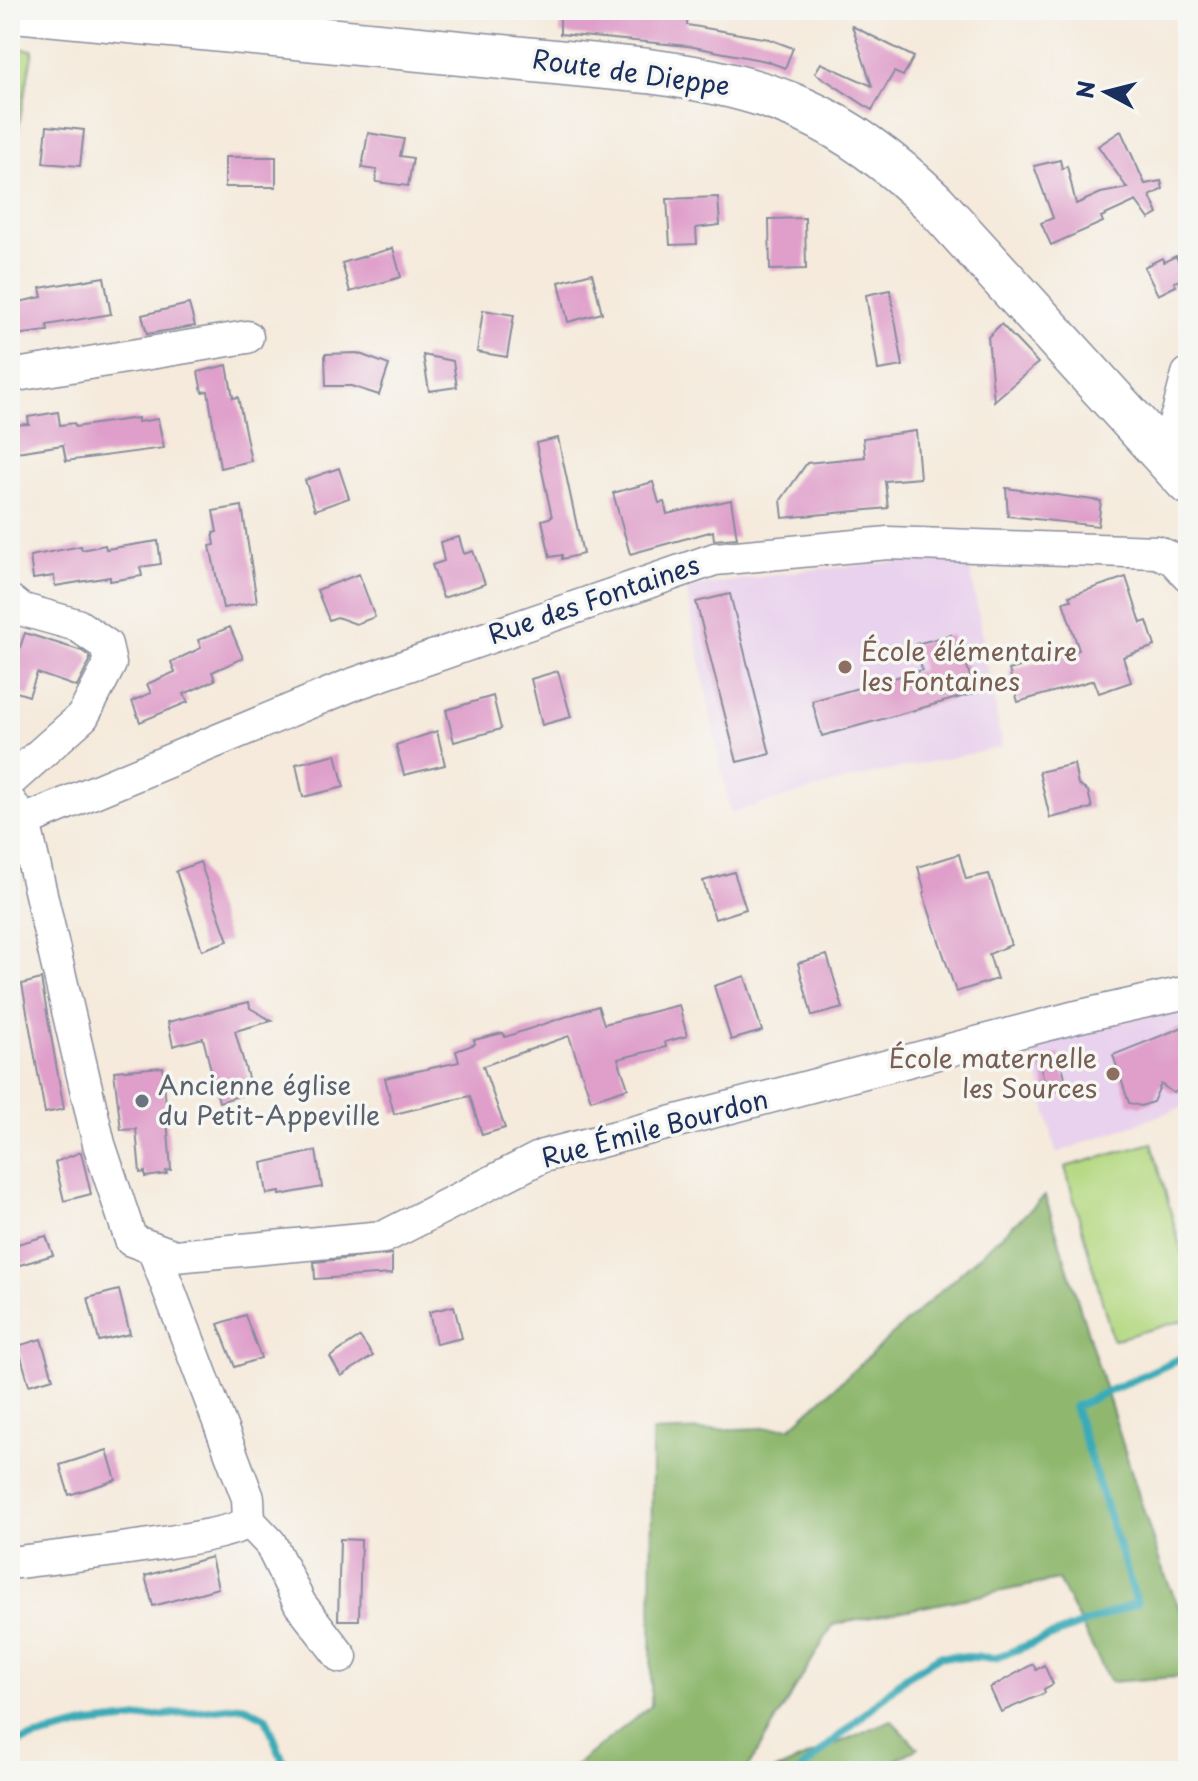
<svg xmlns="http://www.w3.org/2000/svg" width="1198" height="1781" font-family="'Playpen Sans',sans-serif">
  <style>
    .built { fill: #e9d2ed }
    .green { fill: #b4d880; stroke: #68846f; stroke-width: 2 }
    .forest { fill: #8fb86e; stroke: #557466; stroke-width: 2 }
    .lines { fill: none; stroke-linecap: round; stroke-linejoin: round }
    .stream { stroke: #3babb8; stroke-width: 8 }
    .building { fill: #df9fca }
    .street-casing { stroke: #888c9c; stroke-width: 35 }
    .primary-casing { stroke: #888c9c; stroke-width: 47 }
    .street { stroke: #fff; stroke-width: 32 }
    .primary { stroke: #fff; stroke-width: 44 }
    .education-dot { fill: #8d6e63; stroke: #f6f6f2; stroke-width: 3 }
    .worship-dot { fill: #6b7280; stroke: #f6f6f2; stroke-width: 3 }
    .labels { text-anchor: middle; stroke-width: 7; stroke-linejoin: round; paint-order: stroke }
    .street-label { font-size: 26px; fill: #1b2f5e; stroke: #f6f6f2 }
    .education-label { font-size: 26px; fill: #785e54; stroke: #f6f6f2; text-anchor: start }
    .worship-label { font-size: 26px; fill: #5b616d; stroke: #f6f6f2; text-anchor: start }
  </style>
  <rect width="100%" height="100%" fill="#f6f6f2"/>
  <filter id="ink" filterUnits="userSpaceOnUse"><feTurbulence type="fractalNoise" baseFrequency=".0125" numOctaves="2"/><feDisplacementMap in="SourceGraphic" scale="16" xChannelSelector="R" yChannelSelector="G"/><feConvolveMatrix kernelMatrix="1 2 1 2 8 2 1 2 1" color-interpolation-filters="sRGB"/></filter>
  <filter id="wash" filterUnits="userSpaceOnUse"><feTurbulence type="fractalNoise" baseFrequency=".006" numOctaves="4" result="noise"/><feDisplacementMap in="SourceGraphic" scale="32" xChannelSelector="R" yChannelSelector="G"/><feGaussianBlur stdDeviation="1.8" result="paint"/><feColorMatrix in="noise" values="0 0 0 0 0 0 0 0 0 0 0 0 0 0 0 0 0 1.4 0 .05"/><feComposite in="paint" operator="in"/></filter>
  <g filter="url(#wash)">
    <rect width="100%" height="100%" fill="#f5eadb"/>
    <g class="built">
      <polygon points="968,556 1002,747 850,779 730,813 686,588 809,570"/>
      <polygon points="1188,1007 1188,1105 1056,1153 1031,1043"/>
    </g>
    <g class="green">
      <polygon points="10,47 33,50 10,171"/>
      <polygon points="1152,1143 1188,1276 1188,1319 1113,1340 1065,1167"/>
    </g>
    <g class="forest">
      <polygon points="1045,1196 1161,1566 1188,1628 1188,1676 1110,1682 1058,1580 833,1625 746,1771 568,1771 651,1706 652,1432 791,1427"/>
      <polygon points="891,1720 918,1748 875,1771 774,1771"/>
    </g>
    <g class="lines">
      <g class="stream">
        <polyline points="10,1744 89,1724 243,1706 266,1718 287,1771"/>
        <polyline points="800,1771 907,1676 940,1656 995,1658 1137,1603 1074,1407 1188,1355"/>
      </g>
    </g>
    <g id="blocks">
      <g class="building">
        <polygon points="560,10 598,10 653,15 654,10 688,10 687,25 769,39 793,48 785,68 766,61 688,46 560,34"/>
        <polygon points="852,26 914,57 903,76 894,72 872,110 815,73 821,63 872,86"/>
        <polygon points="47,126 84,130 80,166 43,163"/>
        <polygon points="1121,131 1145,184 1161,181 1163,189 1150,196 1158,214 1149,219 1136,201 1101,217 1103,222 1051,245 1041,223 1053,218 1034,166 1060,160 1062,169 1067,166 1076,204 1101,193 1127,188 1098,146"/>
        <polygon points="368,133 404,139 400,156 413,158 408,186 376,182 377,170 362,168"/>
        <rect x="225" y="157" width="51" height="30"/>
        <polygon points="718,197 720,225 696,228 697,244 670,245 667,199"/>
        <polygon points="805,218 806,269 770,270 769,219"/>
        <polygon points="393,248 401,277 350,292 342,263"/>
        <polygon points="1176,256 1186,278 1174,282 1176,286 1158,295 1144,267 1162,258 1164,262"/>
        <polygon points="592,273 602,313 568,322 559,282"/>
        <polygon points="104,277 111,314 47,325 48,331 15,335 10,304 42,297 40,288"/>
        <polygon points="890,290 903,366 878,370 866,295"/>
        <polygon points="189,304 195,326 147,334 142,315"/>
        <polygon points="483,310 514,315 507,357 477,352"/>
        <polygon points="1001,324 1038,363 994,401 988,337"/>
        <polygon points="357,353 389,365 379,395 351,386 326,386 325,354"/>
        <polygon points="423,355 453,361 457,387 429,391"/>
        <polygon points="227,365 233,398 238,397 251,461 220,468 208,391 202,392 198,372"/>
        <polygon points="58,412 60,425 74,423 75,427 138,418 138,422 158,419 164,448 66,461 63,445 10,453 10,425 29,424 28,417"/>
        <polygon points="916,431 920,478 885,481 888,508 783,518 781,500 807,463 865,457 863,438"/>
        <polygon points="558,438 583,554 562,559 562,555 550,557 542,520 552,517 536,443"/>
        <polygon points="339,468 349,498 315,510 305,480"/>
        <polygon points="653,482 659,503 664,502 667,514 731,500 737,538 714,540 713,531 630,554 613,493"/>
        <polygon points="1006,488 1101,501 1098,526 1008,516"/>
        <polygon points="242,506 257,602 223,608 210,546 215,545 213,533 217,532 213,511"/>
        <polygon points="459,537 464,554 473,551 485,584 443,598 432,565 444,561 440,542"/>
        <polygon points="158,541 161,564 140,567 142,576 110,581 110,577 55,586 54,576 33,579 30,556 81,546 82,550 105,545 106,549"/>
        <polygon points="359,574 375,617 356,624 337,617 329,620 317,590"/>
        <polygon points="1126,577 1141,623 1147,621 1155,646 1123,657 1131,682 1099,693 1094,680 1018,702 1009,670 1079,650 1063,602 1071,600 1069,596"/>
        <polygon points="730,594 770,754 737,762 696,602"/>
        <polygon points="230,627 243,658 212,672 215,680 184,694 188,702 140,722 132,701 151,693 147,684 175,672 171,662 201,648 198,640"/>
        <polygon points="25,633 82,651 89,656 90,661 77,687 37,673 29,696 10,690 10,676"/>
        <polygon points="951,635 958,658 964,656 975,693 822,736 812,701 922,670 916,644"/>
        <polygon points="558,671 571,717 542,725 531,679"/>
        <polygon points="493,696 501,729 454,742 446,710"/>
        <polygon points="437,731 445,765 404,775 396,745"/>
        <polygon points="336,754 344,787 303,797 296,764"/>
        <polygon points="1074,764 1078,785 1088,791 1092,808 1050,818 1039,772"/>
        <polygon points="959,854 966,879 989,874 1011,945 989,954 997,979 956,992 923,893 925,892 918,867"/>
        <polygon points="200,862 228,941 202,950 176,871"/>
        <polygon points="734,872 746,909 715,919 703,881"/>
        <polygon points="827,955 843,1008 812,1016 798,963"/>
        <polygon points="745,976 762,1031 731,1040 714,986"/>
        <polygon points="41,979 64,1109 45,1113 22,984"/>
        <polygon points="249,1002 250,1008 272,1021 235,1031 252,1092 219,1102 203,1038 173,1046 168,1022"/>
        <polygon points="679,1005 687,1036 665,1042 666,1047 618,1059 628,1088 591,1100 569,1036 483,1066 505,1128 482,1135 470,1096 394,1114 385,1078 459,1062 456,1051 475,1044 474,1040 503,1033 505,1037 598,1006 604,1024"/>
        <polygon points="1188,1025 1188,1088 1173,1093 1161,1084 1153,1102 1141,1106 1129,1103 1113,1055"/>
        <polygon points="1059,1054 1068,1089 1047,1093 1039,1060"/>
        <polygon points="163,1067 171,1170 166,1171 167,1174 145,1177 145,1172 140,1173 136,1129 121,1130 114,1071"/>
        <polygon points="316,1151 322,1187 280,1195 280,1192 267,1194 262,1163"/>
        <polygon points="81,1152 91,1194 64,1201 55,1162"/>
        <polygon points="46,1236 53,1255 10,1268 10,1246"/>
        <polygon points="392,1254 392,1274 315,1279 314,1262"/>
        <polygon points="119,1290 130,1334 99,1341 88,1298"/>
        <polygon points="454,1306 462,1338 436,1344 429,1312"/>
        <polygon points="245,1315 261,1358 235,1367 218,1324"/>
        <polygon points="360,1337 373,1356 341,1376 330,1357"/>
        <polygon points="41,1339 53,1378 29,1385 18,1346"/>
        <polygon points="107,1450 116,1480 69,1495 60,1465"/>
        <polygon points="340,1539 361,1540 359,1620 338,1620"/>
        <polygon points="211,1557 218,1588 153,1606 145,1576"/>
        <polygon points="1033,1664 1036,1670 1044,1665 1053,1684 1044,1689 1045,1693 1001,1712 990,1688"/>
      </g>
    </g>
  </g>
  <g filter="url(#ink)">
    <use href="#blocks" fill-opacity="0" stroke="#888c9c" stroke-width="2"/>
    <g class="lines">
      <defs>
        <g id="street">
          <polyline points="10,376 247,337"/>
          <polyline points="1163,454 1178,413 1188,374"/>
          <polyline points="10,601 20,609 77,625 106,645 110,664 83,716 10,781"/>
          <polyline points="10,802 24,821 99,1144 131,1240 175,1256 384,1237 543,1156 1076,1017 1188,992"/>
          <polyline points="24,821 351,685 715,559 888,543 1157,552 1173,559 1188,575"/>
          <polyline points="249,1521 270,1543 300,1604 341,1657"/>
          <path d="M10 1563C47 1558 231 1539 249 1521L248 1498 153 1248"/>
        </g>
        <path id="primary" d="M15 10 648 71C772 87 843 115 934 203L1188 482"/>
      </defs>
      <use href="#street" class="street-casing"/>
      <use href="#primary" class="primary-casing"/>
      <use href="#street" class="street"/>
      <use href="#primary" class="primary"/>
    </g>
  </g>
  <g class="education-dot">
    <circle cx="845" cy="667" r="8"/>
    <circle cx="1113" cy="1074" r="8"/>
  </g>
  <circle class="worship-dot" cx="142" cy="1101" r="8"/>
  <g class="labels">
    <g class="street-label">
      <text transform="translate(631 73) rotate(8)" y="9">Route de Dieppe</text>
      <text transform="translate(594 600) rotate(-19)" y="9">Rue des Fontaines</text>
      <text transform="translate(655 1129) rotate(-15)" y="9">Rue Émile Bourdon</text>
    </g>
    <g class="education-label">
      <text x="861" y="661">École élémentaire<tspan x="861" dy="30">les Fontaines</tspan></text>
      <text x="1097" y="1068" text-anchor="end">École maternelle<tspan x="1097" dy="30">les Sources</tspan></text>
    </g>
    <g class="worship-label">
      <text x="158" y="1095">Ancienne église<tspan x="158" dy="30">du Petit-Appeville</tspan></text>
    </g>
  </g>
  <rect width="1198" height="1781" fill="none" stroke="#f6f6f2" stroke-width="40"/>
  <g transform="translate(1106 92) rotate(277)" stroke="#f6f6f2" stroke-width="6" paint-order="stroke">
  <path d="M0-6L14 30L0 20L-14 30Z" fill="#1b2f5e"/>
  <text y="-12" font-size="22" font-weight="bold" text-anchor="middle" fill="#1b2f5e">N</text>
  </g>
</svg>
